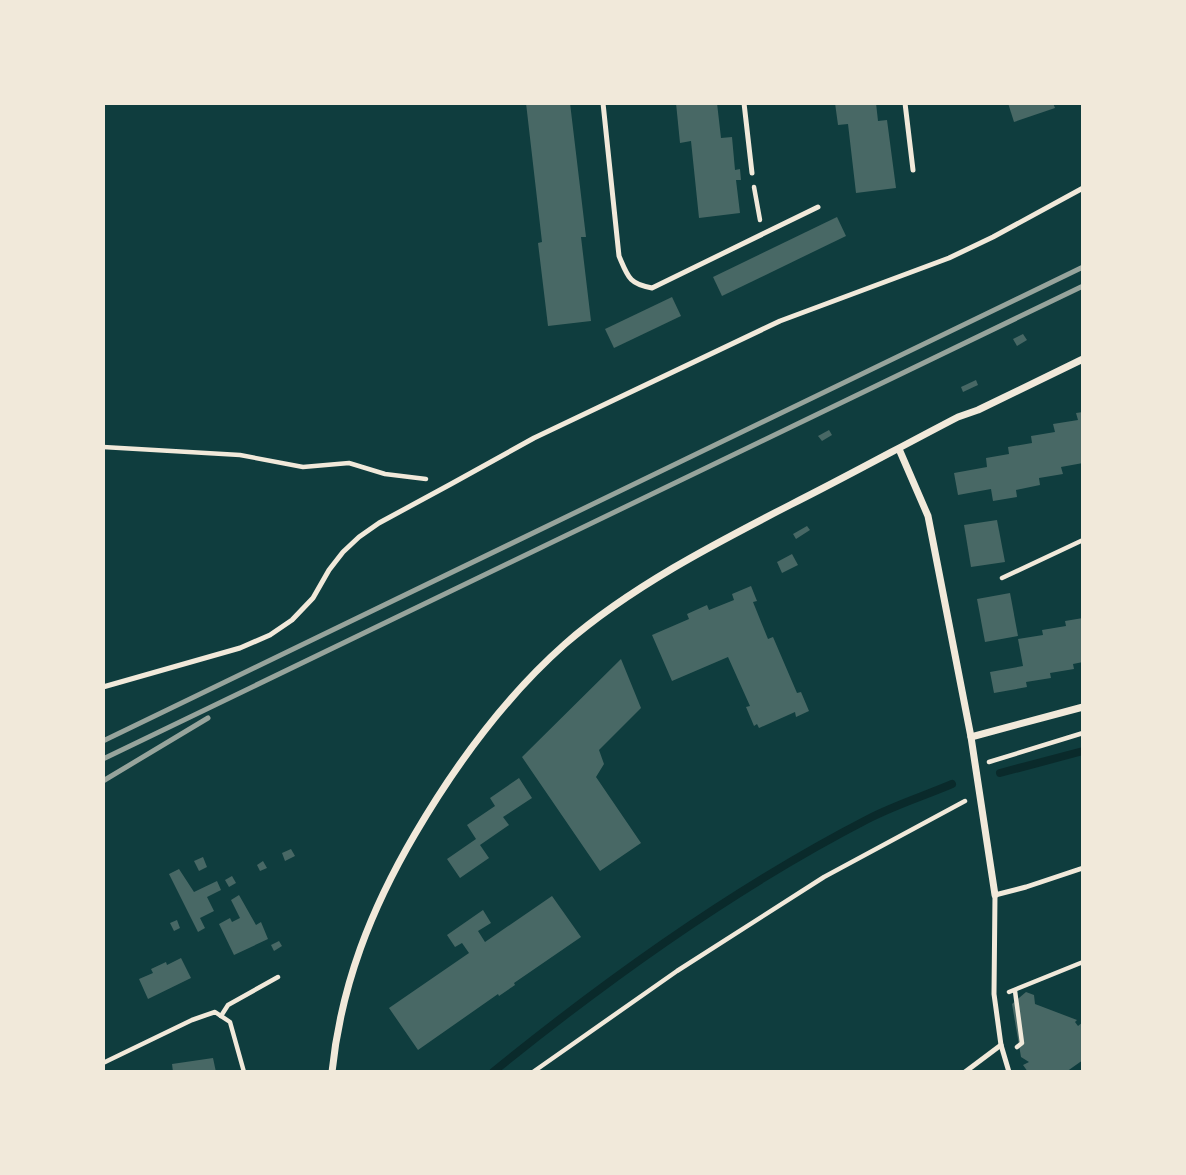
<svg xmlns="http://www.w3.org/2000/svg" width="1186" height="1175" font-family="'Archivo Narrow',sans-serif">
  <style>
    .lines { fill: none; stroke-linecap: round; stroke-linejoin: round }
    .stream { stroke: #0a2a2b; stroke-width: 8 }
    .building { fill: #486865 }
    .path { stroke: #f1e9da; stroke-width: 4.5 }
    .service { stroke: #f1e9da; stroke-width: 5 }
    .minor { stroke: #f1e9da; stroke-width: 7 }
    .rail { stroke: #97a49c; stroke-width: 5 }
  </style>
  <rect width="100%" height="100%" fill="#0f3d3e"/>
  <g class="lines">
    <g class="stream">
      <polyline points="1000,773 1083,751"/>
      <path d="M493 1072C610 977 734 888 868 819 895 805 924 796 952 784"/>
    </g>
  </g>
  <g class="building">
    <polygon points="526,103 570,103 586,237 581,237 591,321 548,326 538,243 542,242"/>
    <polygon points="676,103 717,103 721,138 732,137 735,170 740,169 741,180 736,180 740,213 699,218 691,141 680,143"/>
    <polygon points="835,103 876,103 878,121 887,120 896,188 856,193 848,124 838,125"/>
    <polygon points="1008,103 1053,103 1055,108 1014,122"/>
    <polygon points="837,217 846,236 722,296 713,277"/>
    <polygon points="672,297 681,316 614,348 605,329"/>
    <polygon points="1023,334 1027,340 1017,346 1013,339"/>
    <polygon points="976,380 978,385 963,392 961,387"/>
    <polygon points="1083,412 1083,463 1061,467 1063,474 1039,478 1040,485 1016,490 1017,497 993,501 991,489 958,495 954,473 987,467 986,458 1009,454 1008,447 1032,443 1031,436 1055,432 1053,424 1078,420 1076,413"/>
    <polygon points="829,430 832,435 822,441 818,436"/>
    <polygon points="997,520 1005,562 971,567 964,525"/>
    <polygon points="807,526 810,530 796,539 793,534"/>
    <polygon points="792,554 798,565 782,573 777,562"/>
    <polygon points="751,586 757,601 753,602 768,639 773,637 797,693 801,692 809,711 796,717 795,712 759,728 757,724 754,726 746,707 750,706 728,657 672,681 652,635 689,619 687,614 707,605 709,610 734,600 732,594"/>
    <polygon points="1010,593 1018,636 985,642 977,599"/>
    <polygon points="1083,618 1083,662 1073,664 1074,669 1050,673 1051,678 1026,682 1027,687 994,693 990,672 1023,666 1018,639 1043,635 1042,630 1066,626 1065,621"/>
    <polygon points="621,659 641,708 599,750 604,764 596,777 641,843 600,871 522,757"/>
    <polygon points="519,778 532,798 503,817 509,825 480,845 489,858 460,878 447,859 476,839 467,825 495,806 490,798"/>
    <polygon points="291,849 295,856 285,861 282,853"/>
    <polygon points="203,857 207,867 199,871 194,861"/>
    <polygon points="263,861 267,868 260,871 257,865"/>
    <polygon points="179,869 194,892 217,881 221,890 207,897 214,911 200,918 205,928 198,932 169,874"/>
    <polygon points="232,876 236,883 229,887 225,880"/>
    <polygon points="239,895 256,925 261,922 268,939 234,955 219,924 230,918 232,922 240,918 231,900"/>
    <polygon points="552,896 581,937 514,983 515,985 499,996 498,994 418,1050 389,1008 469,953 462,943 455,947 447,935 483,910 491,923 478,931 485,942"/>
    <polygon points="177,920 180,928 174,931 170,923"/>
    <polygon points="279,941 282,946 274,951 271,945"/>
    <polygon points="181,958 191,978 148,999 139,979 153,973 151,969 166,962 167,965"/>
    <polygon points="1026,992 1034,995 1035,1004 1077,1020 1075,1022 1078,1026 1083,1022 1083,1060 1066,1072 1028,1072 1023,1065 1029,1062 1021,1057 1012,1004"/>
    <polygon points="213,1058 216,1072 173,1072 172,1064"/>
  </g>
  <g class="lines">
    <g class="path">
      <polyline points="754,187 760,220"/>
      <polyline points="103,447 240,455 303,467 349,463 385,474 426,479"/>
      <polyline points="1002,578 1083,540"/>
      <polyline points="989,762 1083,733"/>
      <polyline points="1015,991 1022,1043 1017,1047"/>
      <polyline points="1009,992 1083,962"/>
      <polyline points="221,1016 228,1005 278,977"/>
      <polyline points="103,1063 192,1020 215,1012 230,1022 244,1072"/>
      <polyline points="533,1072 677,971 824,877 965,801"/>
    </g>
    <g class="service">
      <path d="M603 103 619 256C628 277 629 284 652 288L818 207"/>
      <polyline points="744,103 752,173"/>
      <polyline points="905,103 913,170"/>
      <polyline points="103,687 240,648 270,635 292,620 313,598 329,570 343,552 359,537 379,523 451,484 534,438 780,321 949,258 993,237 1083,188"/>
      <polyline points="965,1072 1001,1045"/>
      <polyline points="1009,1072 1001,1045 994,994 995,895 1026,887 1083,868"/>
    </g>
    <g class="minor">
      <polyline points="899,449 928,516 971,737 995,895"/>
      <polyline points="971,737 1083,707"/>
      <path d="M332 1072C341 985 371 909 415 834 456 764 504 698 565 644 629 588 714 544 790 505 846 477 902 446 958 417L978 410 1083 359"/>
    </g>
    <g class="rail">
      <polyline points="103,741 1083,267"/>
      <polyline points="103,759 1083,286"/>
      <polyline points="103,781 208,718"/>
    </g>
  </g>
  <rect width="1186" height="1175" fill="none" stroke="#f1e9da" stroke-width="210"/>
</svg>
